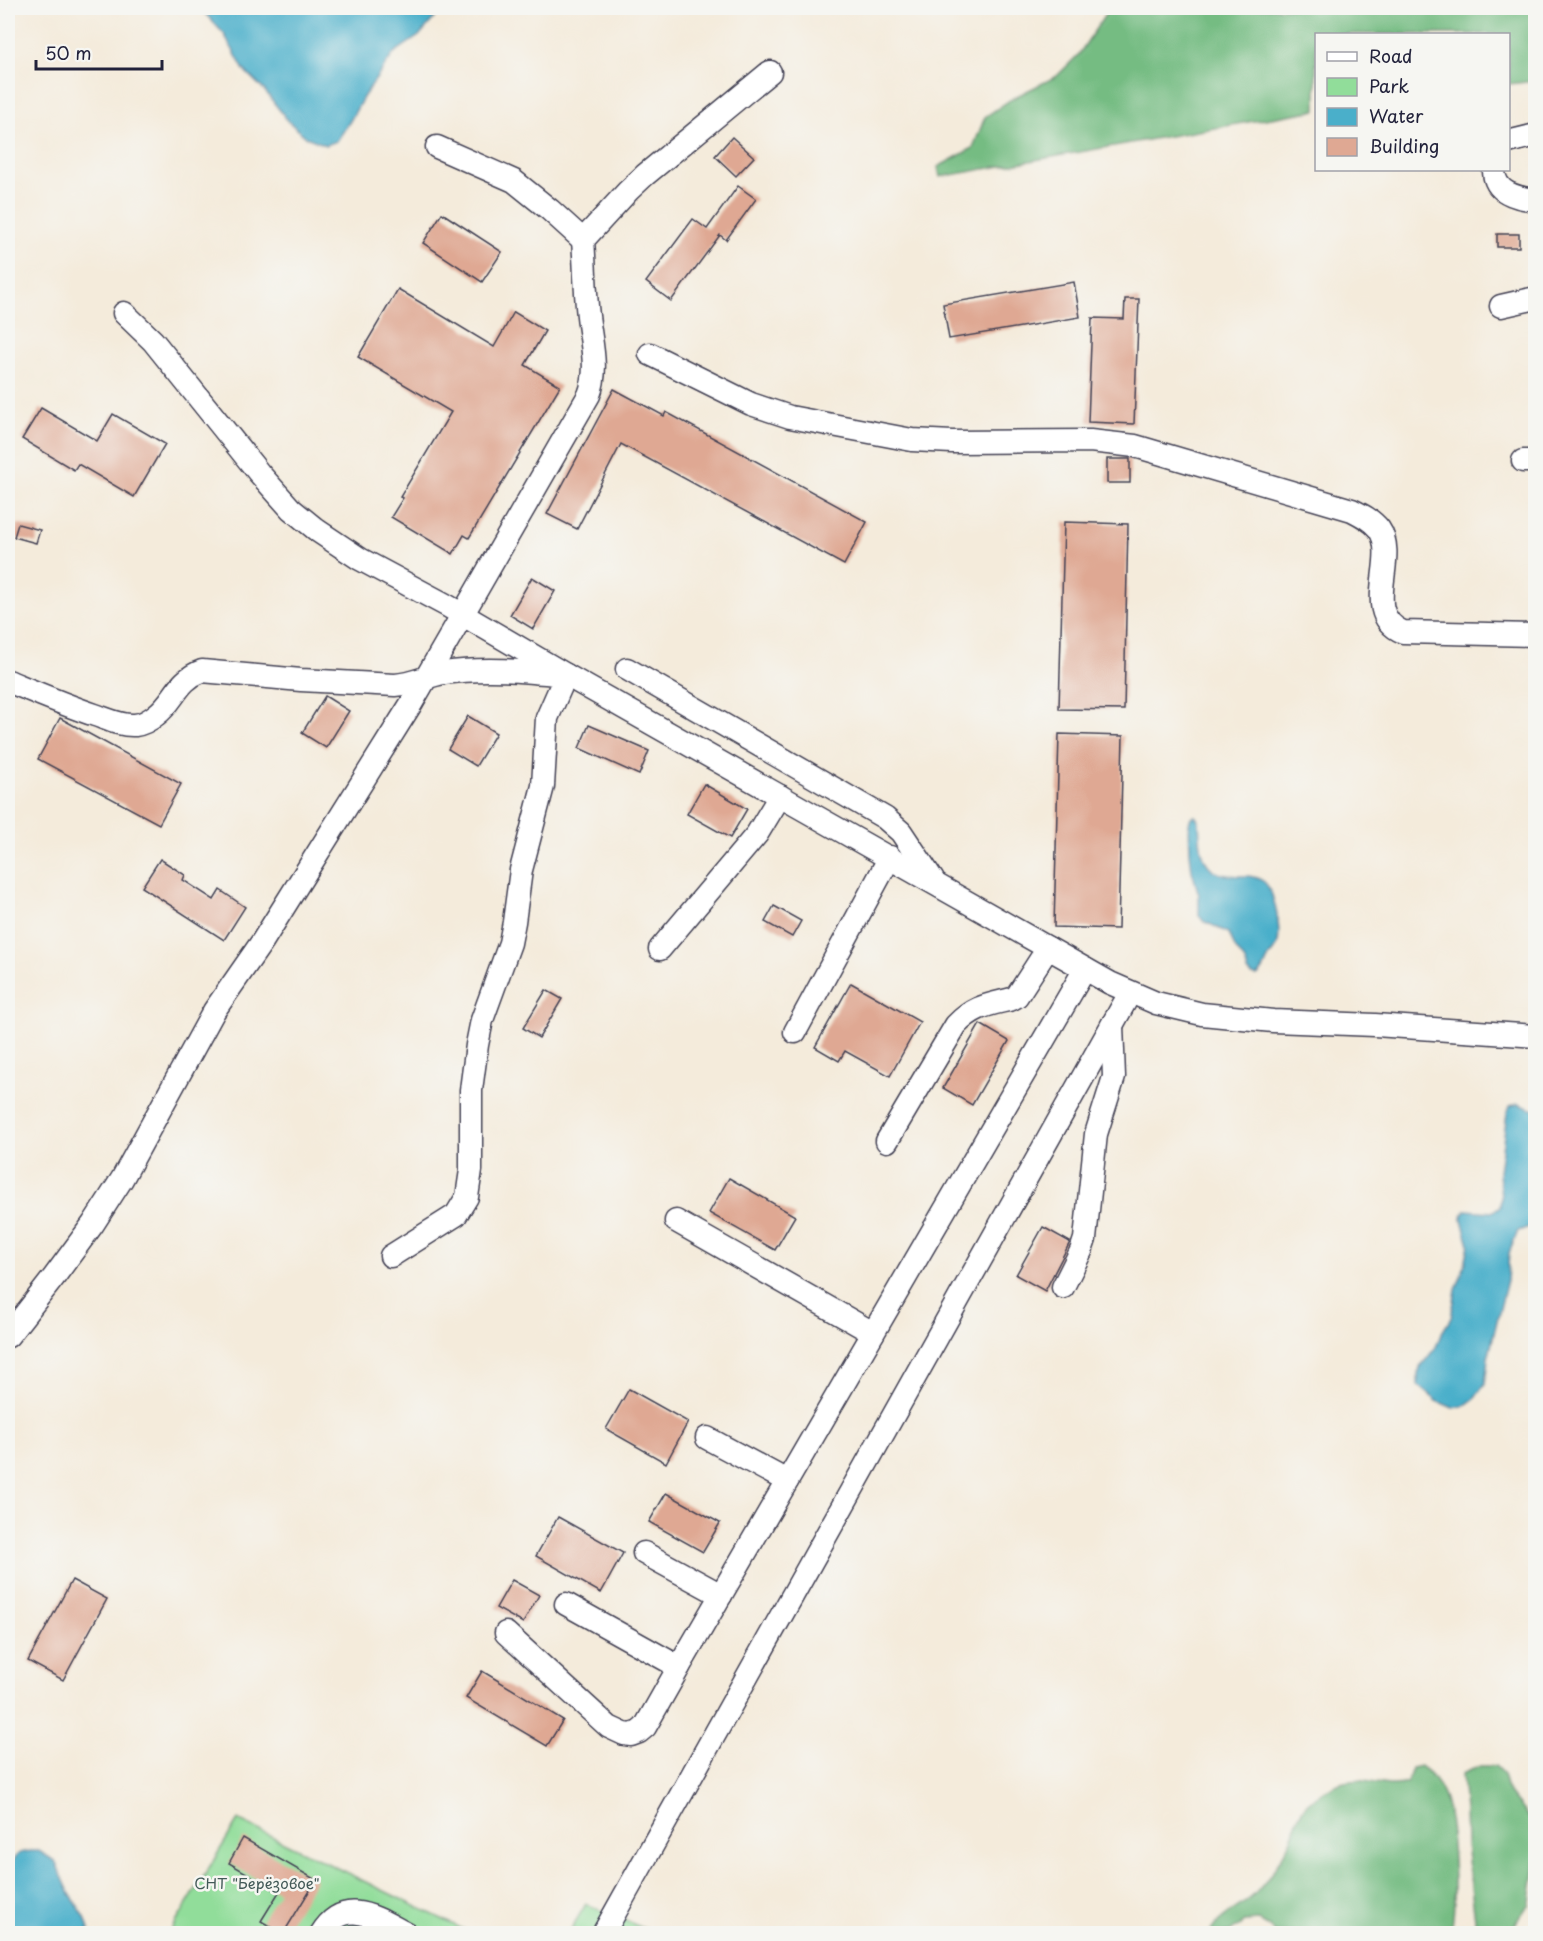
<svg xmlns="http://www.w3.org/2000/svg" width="1543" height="1941" font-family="'Playpen Sans',sans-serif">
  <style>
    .green { fill: #91dd9a; stroke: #5a806a; stroke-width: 1.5 }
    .forest { fill: #74bc82; stroke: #4b6f5e; stroke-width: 1.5 }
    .water { fill: #4aafca; stroke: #366882; stroke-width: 1.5 }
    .building { fill: #dfa893 }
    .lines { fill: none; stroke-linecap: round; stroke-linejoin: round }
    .minor-casing { stroke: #424053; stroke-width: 25 }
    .minor { stroke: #fff; stroke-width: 22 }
    .labels { text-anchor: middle; stroke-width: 5; stroke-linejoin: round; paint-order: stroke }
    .park-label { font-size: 15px; fill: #435a58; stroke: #f6f6f2 }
  </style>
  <rect width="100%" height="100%" fill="#f6f6f2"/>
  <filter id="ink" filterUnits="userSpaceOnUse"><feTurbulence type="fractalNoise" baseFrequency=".0167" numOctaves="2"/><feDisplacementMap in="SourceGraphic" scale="12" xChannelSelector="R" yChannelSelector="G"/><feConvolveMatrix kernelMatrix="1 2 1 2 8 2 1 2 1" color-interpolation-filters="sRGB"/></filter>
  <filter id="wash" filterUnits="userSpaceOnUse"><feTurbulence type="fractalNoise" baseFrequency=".008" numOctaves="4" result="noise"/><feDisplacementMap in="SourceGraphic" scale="24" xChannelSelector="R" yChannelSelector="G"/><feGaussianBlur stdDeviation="1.35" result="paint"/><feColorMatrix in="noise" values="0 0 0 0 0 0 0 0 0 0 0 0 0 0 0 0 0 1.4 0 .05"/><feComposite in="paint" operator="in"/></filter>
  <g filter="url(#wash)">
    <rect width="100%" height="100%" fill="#f4ebdb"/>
    <g class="green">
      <polygon points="238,1820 471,1933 169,1934"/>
      <polygon points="586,1904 655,1933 568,1934"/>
    </g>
    <g class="forest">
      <polygon points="1119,8 1535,8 1535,81 1509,84 1508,34 1316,34 1316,110 940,177 938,167 973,148 985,117 1013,98 1057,76 1079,54 1107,12"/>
      <path d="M1420 1766C1430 1775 1438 1782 1443 1795 1453 1818 1458 1910 1450 1933H1274L1271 1928 1259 1921 1244 1922 1229 1933H1210C1219 1915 1241 1908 1255 1894 1270 1878 1283 1856 1292 1836 1296 1826 1297 1815 1305 1806 1311 1799 1334 1784 1344 1782 1365 1776 1385 1790 1407 1783L1412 1768Z"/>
      <path d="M1480 1766H1495C1509 1778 1501 1781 1509 1793 1516 1803 1526 1812 1532 1822 1543 1839 1531 1884 1530 1904L1520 1915 1514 1927 1516 1933H1474L1475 1920 1466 1843 1465 1812 1462 1774Z"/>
    </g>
    <g class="water">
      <polygon points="200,8 443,8 419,36 394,53 364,96 350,121 337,141 326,145 306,137 288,121 265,91 244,70 224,34"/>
      <path d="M1195 816 1199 821C1200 836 1199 857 1211 868 1225 882 1248 870 1263 881 1275 890 1282 932 1277 946 1275 950 1271 953 1269 957 1264 965 1265 971 1257 976L1252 975 1248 971 1245 961 1235 948 1229 933 1203 921 1199 915V895L1192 871 1190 852 1189 823 1191 817Z"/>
      <polygon points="1518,1104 1535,1110 1535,1219 1529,1227 1518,1231 1509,1253 1507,1280 1488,1358 1485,1384 1475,1398 1464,1406 1453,1408 1437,1401 1418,1385 1418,1373 1421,1366 1436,1347 1441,1334 1451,1318 1456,1290 1465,1265 1469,1244 1462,1220 1462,1215 1466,1210 1492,1212 1500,1206 1501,1198 1499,1172 1507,1113 1510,1106"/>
      <path d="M30 1851H39L55 1861 70 1894 85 1917 90 1933H8C7 1915 1 1864 20 1853 23 1852 27 1852 30 1851Z"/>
    </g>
    <g id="blocks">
      <g class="building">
        <polygon points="732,137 754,157 736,176 715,156"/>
        <polygon points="738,186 756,199 726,240 720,235 671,301 646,282 693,219 707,229"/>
        <polygon points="442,213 502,252 482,282 423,243"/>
        <rect x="1497" y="234" width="22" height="13"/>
        <polygon points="1074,282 1080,317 949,339 943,304"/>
        <polygon points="398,289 494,347 514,312 545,331 525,365 560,386 469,538 464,535 453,554 391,517 403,498 400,497 451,412 358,357"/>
        <polygon points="1125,299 1139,299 1134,424 1088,422 1092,318 1124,319"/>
        <polygon points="614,389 664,416 666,412 867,522 844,565 621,444 577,529 547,514"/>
        <polygon points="41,408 97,441 113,414 165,444 134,497 78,464 74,470 22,439"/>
        <rect x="1107" y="459" width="23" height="24"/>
        <polygon points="1064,522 1128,524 1124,710 1059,709"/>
        <polygon points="18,524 40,530 36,543 14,537"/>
        <polygon points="532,577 555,591 533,629 510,615"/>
        <polygon points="325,696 349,711 326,748 302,733"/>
        <polygon points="468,716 496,733 476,766 448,749"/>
        <polygon points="60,718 181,784 159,824 38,759"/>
        <polygon points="589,725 649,751 639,775 579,748"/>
        <polygon points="1059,734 1123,736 1118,929 1054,927"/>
        <polygon points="704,784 747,809 730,838 687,814"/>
        <polygon points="160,859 185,875 183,880 214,900 220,890 245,907 224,940 142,887"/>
        <polygon points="774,906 801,921 792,937 765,922"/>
        <polygon points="851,983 920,1022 890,1076 845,1051 839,1061 815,1047"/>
        <polygon points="546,990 562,999 539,1038 523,1028"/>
        <polygon points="980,1024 1009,1041 972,1105 943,1088"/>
        <polygon points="729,1178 795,1216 775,1250 709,1213"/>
        <polygon points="1043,1227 1070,1242 1045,1291 1016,1275"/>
        <polygon points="629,1389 688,1422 666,1463 606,1429"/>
        <polygon points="666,1493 720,1523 703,1552 649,1522"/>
        <polygon points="558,1517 623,1553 601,1593 536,1556"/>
        <polygon points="72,1580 107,1599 63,1680 28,1661"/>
        <polygon points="512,1580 539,1595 523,1623 496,1608"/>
        <polygon points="482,1671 563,1720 547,1746 466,1698"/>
        <polygon points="243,1838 316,1880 283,1934 261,1921 279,1892 229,1863"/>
      </g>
    </g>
  </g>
  <g filter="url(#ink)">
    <use href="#blocks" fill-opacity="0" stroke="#424053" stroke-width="1.5"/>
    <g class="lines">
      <defs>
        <g id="minor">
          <polyline points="1508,142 1536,135"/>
          <polyline points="437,147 514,181 550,210 583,240"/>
          <path d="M1494 170C1494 193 1517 198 1536 200"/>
          <polyline points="1501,306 1536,298"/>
          <polyline points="124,313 153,341 259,473 291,509 318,531 360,559 446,605 566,675 1110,983 1156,1003 1202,1014 1273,1021 1375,1025 1536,1036"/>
          <path d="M650 354 751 404 790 417 912 440 952 442 1090 441 1135 446 1352 510C1362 515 1372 520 1379 529 1400 559 1359 613 1403 632L1536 635"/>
          <polyline points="1523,461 1536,461"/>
          <polyline points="627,669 885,818 901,832 933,880"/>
          <path d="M8 681C37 693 65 705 95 715 107 719 121 726 135 725 143 724 150 720 156 715 175 701 177 680 202 671L301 680 395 685C412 684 427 676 444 673 485 667 525 671 566 675L547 718 543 786 521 870 514 922 510 943 482 1020 477 1045 471 1090V1170L467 1197 456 1215 391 1256"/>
          <polyline points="660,949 757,834 780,796"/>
          <polyline points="795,1032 890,857"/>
          <path d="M887 1141 956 1025C974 1006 988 1005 1012 999L1017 996 1048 948"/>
          <polyline points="676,1221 873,1333"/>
          <polyline points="1063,1287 1081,1251 1085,1239 1096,1134 1114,1077 1112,1025"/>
          <path d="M8 1336 54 1277 93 1224 122 1179 214 1011 262 942 411 704 589 395C599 369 591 343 588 316 585 291 585 265 583 240L628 191 645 175 770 72"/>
          <polyline points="707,1438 787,1481"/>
          <polyline points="644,1553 721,1595"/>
          <polyline points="566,1604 679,1667 1085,969"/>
          <polyline points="506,1633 609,1727 624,1734 631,1735 639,1732 645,1727 679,1667"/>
          <path d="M321 1934C345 1895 376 1918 407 1934"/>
          <polyline points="603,1934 1130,993"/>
        </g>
      </defs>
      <use href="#minor" class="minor-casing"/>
      <use href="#minor" class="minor"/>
    </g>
  </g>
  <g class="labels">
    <g class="park-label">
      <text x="257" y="1889">СНТ "Берёзовое"</text>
    </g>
  </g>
  <rect width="1543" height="1941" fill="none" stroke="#f6f6f2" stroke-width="30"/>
  <rect x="1315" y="33" width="195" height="138" fill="#f6f6f2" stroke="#a1a1a9" stroke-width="1.5"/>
  <rect x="1327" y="52" width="30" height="9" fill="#ffffff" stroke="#a1a1a9" stroke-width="1.5"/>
  <text x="1369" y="63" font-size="18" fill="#22223b">Road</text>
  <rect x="1327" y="78" width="30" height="18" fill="#91dd9a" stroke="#a1a1a9" stroke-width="1.5"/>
  <text x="1369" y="93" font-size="18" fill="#22223b">Park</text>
  <rect x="1327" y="108" width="30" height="18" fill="#4aafca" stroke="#a1a1a9" stroke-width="1.5"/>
  <text x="1369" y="123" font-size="18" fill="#22223b">Water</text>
  <rect x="1327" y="138" width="30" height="18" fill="#dfa893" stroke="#a1a1a9" stroke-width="1.5"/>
  <text x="1369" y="153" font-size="18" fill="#22223b">Building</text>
  <path d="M36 60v9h126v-9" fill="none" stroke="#22223b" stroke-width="3"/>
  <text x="45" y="60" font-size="18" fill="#22223b" stroke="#f6f6f2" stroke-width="4.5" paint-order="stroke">50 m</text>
</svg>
